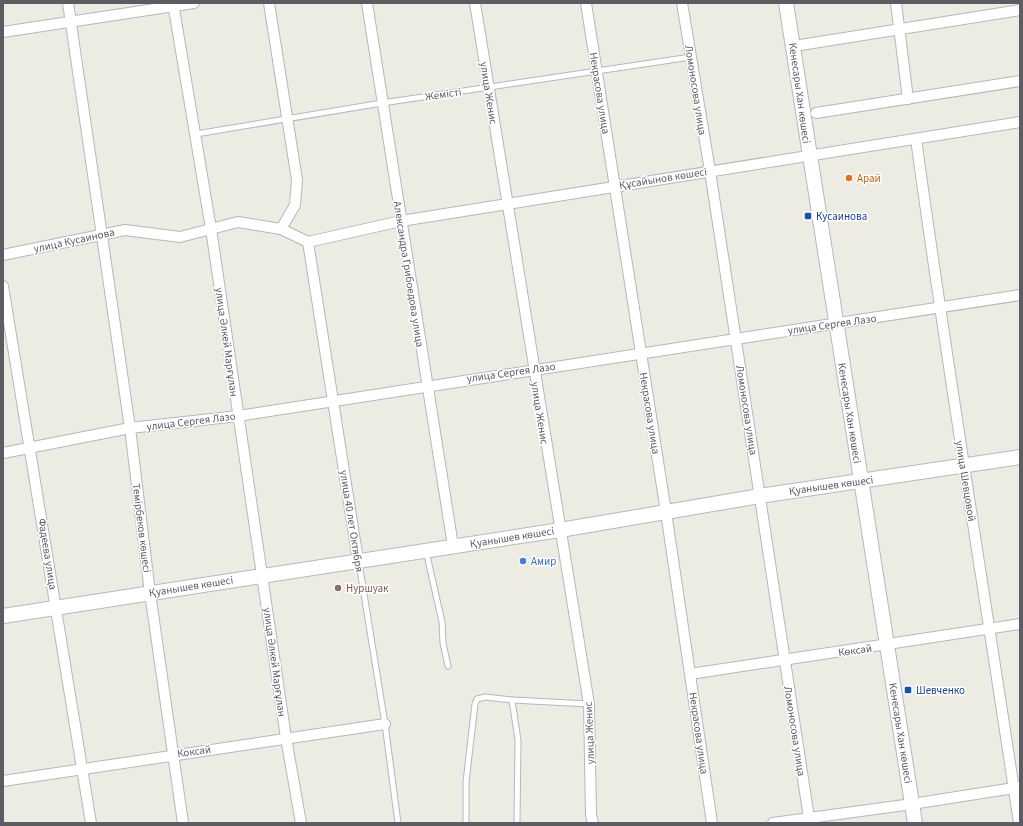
<svg xmlns="http://www.w3.org/2000/svg" width="1023" height="826" font-family="'Source Sans 3',sans-serif">
  <style>
    .lines { fill: none; stroke-linecap: round; stroke-linejoin: round }
    .lane-casing { stroke: #b5b7bd; stroke-width: 7 }
    .street-casing { stroke: #b5b7bd; stroke-width: 12 }
    .secondary-casing { stroke: #b6b8bf; stroke-width: 16 }
    .lane { stroke: #fff; stroke-width: 5 }
    .street { stroke: #fff; stroke-width: 10 }
    .secondary { stroke: #fff; stroke-width: 14 }
    .food-dot { fill: #e8710a; stroke: #fff; stroke-width: 1.5 }
    .transit-dot { fill: #1a4fb4; stroke: #fff; stroke-width: 1.5 }
    .shop-dot { fill: #3f7fe0; stroke: #fff; stroke-width: 1.5 }
    .education-dot { fill: #8d6e63; stroke: #fff; stroke-width: 1.5 }
    .labels { text-anchor: middle; stroke-width: 3; stroke-linejoin: round; paint-order: stroke }
    .street-label { font-size: 11px; fill: #5b5d63; stroke: #fff }
    .food-label { font-size: 11px; fill: #c56008; stroke: #fff; text-anchor: start }
    .transit-label { font-size: 11px; fill: #164399; stroke: #fff; text-anchor: start }
    .shop-label { font-size: 11px; fill: #366cbe; stroke: #fff; text-anchor: start }
    .education-label { font-size: 11px; fill: #785e54; stroke: #fff; text-anchor: start }
  </style>
  <rect width="100%" height="100%" fill="#edece3"/>
  <g class="lines">
    <defs>
      <g id="lane">
        <polyline points="196,134 382,103 691,57"/>
        <polyline points="426,551 442,622 443,643 448,666"/>
        <polyline points="359,563 385,724 398,823"/>
        <polyline points="512,700 518,740 517,823"/>
        <polyline points="466,823 466,782 475,704 477,699 485,697 512,700 589,704"/>
      </g>
      <g id="street">
        <polyline points="68,3 130,428 150,593 183,823"/>
        <polyline points="173,3 211,229 286,738 301,823"/>
        <polyline points="269,3 297,180 295,205 281,229"/>
        <polyline points="367,3 453,546"/>
        <polyline points="475,3 589,704 591,815 593,823"/>
        <polyline points="586,3 666,512 712,823"/>
        <polyline points="682,3 710,171 809,818"/>
        <polyline points="896,3 908,99"/>
        <polyline points="3,32 194,3"/>
        <polyline points="794,46 1020,10"/>
        <polyline points="816,113 1020,81"/>
        <path d="M916 139C947 367 985 595 1019 823"/>
        <polyline points="308,242 401,221 1020,122"/>
        <polyline points="308,242 358,560"/>
        <polyline points="3,255 125,230 180,237 238,222 281,229 308,242"/>
        <polyline points="3,286 91,823"/>
        <polyline points="3,453 130,428 238,416 1020,295"/>
        <polyline points="690,674 1020,624"/>
        <polyline points="3,781 385,724"/>
        <polyline points="773,823 912,804 1020,787"/>
      </g>
      <g id="secondary">
        <polyline points="786,3 915,823"/>
        <polyline points="3,616 560,530 760,496 1020,457"/>
      </g>
    </defs>
    <use href="#lane" class="lane-casing"/>
    <use href="#street" class="street-casing"/>
    <use href="#secondary" class="secondary-casing"/>
    <use href="#lane" class="lane"/>
    <use href="#street" class="street"/>
    <use href="#secondary" class="secondary"/>
  </g>
  <circle class="food-dot" cx="849" cy="178" r="4"/>
  <g class="transit-dot">
    <rect x="804" y="212" width="8" height="8" rx="2"/>
    <rect x="904" y="686" width="8" height="8" rx="2"/>
  </g>
  <circle class="shop-dot" cx="523" cy="561" r="4"/>
  <circle class="education-dot" cx="338" cy="588" r="4"/>
  <g class="labels">
    <g class="street-label">
      <text transform="translate(696 90) rotate(81)" y="4">Ломоносова улица</text>
      <text transform="translate(489 93) rotate(81)" y="4">улица Женис</text>
      <text transform="translate(600 93) rotate(81)" y="4">Некрасова улица</text>
      <text transform="translate(800 93) rotate(82)" y="4">Кенесары Хан көшесі</text>
      <text transform="translate(443 94) rotate(-9)" y="4">Жемісті</text>
      <text transform="translate(663 178) rotate(-9)" y="4">Құсайынов көшесі</text>
      <text transform="translate(74 240) rotate(-12)" y="4">улица Кусаинова</text>
      <text transform="translate(409 274) rotate(81)" y="4">Александра Грибоедова улица</text>
      <text transform="translate(832 324) rotate(-8)" y="4">улица Сергея Лазо</text>
      <text transform="translate(227 342) rotate(82)" y="4">улица Әлкей Марғұлан</text>
      <text transform="translate(511 372) rotate(-8)" y="4">улица Сергея Лазо</text>
      <text transform="translate(747 410) rotate(81)" y="4">Ломоносова улица</text>
      <text transform="translate(540 413) rotate(81)" y="4">улица Женис</text>
      <text transform="translate(650 413) rotate(81)" y="4">Некрасова улица</text>
      <text transform="translate(850 413) rotate(81)" y="4">Кенесары Хан көшесі</text>
      <text transform="translate(191 421) rotate(-7)" y="4">улица Сергея Лазо</text>
      <text transform="translate(966 481) rotate(81)" y="4">улица Шевцовой</text>
      <text transform="translate(831 485) rotate(-8)" y="4">Қуанышев көшесі</text>
      <text transform="translate(352 521) rotate(81)" y="4">улица 40 лет Октября</text>
      <text transform="translate(142 528) rotate(83)" y="4">Темірбеков көшесі</text>
      <text transform="translate(512 537) rotate(-9)" y="4">Қуанышев көшесі</text>
      <text transform="translate(48 554) rotate(81)" y="4">Фадеева улица</text>
      <text transform="translate(191 586) rotate(-9)" y="4">Қуанышев көшесі</text>
      <text transform="translate(855 650) rotate(-8)" y="4">Көксай</text>
      <text transform="translate(275 662) rotate(82)" y="4">улица Әлкей Марғұлан</text>
      <text transform="translate(795 731) rotate(81)" y="4">Ломоносова улица</text>
      <text transform="translate(589 733) rotate(-92)" y="4">улица Женис</text>
      <text transform="translate(699 733) rotate(82)" y="4">Некрасова улица</text>
      <text transform="translate(901 733) rotate(81)" y="4">Кенесары Хан көшесі</text>
      <text transform="translate(194 751) rotate(-8)" y="4">Коксай</text>
    </g>
    <g class="food-label">
      <text x="857" y="182">Арай</text>
    </g>
    <g class="transit-label">
      <text x="816" y="220">Кусаинова</text>
      <text x="916" y="694">Шевченко</text>
    </g>
    <g class="shop-label">
      <text x="531" y="565">Амир</text>
    </g>
    <g class="education-label">
      <text x="346" y="592">Нуршуак</text>
    </g>
  </g>
  <rect width="1023" height="826" fill="none" stroke="#5b5d63" stroke-width="8"/>
</svg>
